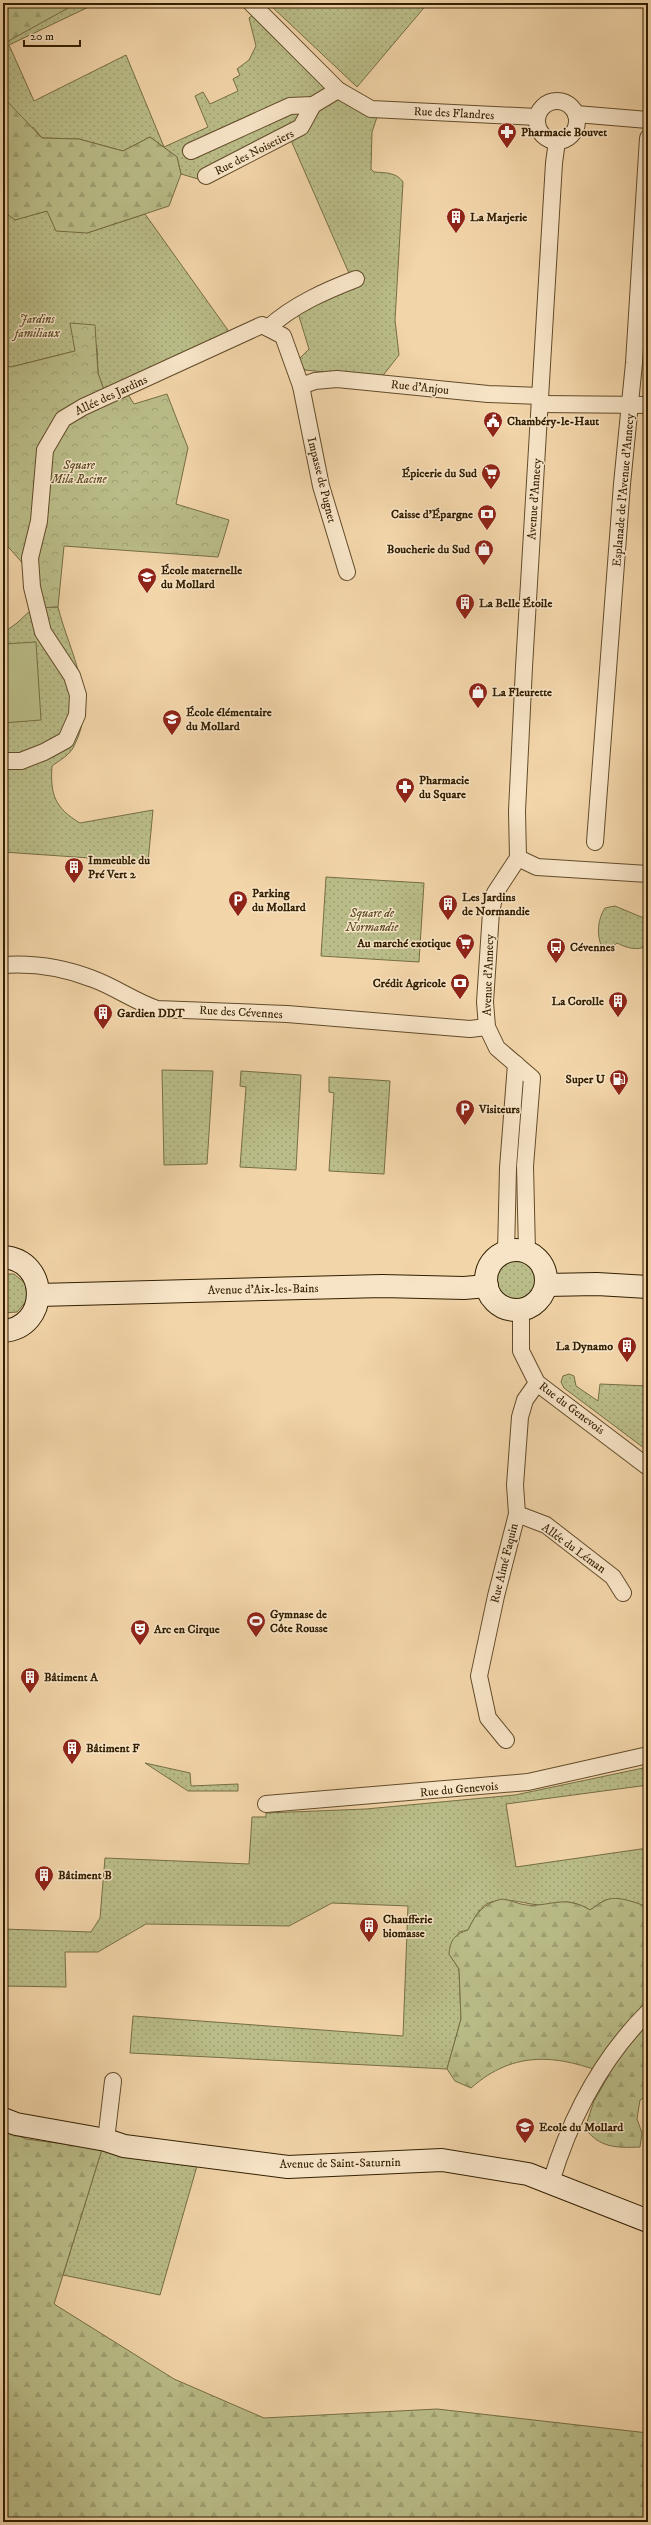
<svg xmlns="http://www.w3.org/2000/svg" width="651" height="2525" font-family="'IM FELL DW Pica',serif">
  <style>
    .grass { fill: url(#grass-dots); stroke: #766e44 }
    .forest { fill: url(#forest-firs); stroke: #766e44 }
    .park { fill: url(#park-crowns); stroke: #766e44 }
    .pitch { fill: #babd89; stroke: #766e44 }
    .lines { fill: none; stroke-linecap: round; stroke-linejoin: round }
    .street-casing { stroke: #634c2a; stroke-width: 18 }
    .secondary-casing { stroke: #331f00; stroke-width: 24 }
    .street { stroke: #f7e4c7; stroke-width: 16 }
    .secondary { stroke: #f7e4c7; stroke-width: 22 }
    .labels { text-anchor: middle; stroke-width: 3; stroke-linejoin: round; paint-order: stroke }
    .street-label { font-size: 12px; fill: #331f00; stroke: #f7e4c7 }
    .poi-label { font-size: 12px; font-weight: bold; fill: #331f00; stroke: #f7e4c7; text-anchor: start }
    .park-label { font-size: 12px; font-style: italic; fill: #5c4e29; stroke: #f7e4c7 }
  </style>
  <defs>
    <pattern id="grass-dots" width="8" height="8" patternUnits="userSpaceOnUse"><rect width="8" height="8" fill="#babd89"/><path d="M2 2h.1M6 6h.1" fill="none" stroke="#a0a274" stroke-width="1.8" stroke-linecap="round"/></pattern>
    <pattern id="forest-firs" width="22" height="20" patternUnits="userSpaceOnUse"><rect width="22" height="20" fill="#babd89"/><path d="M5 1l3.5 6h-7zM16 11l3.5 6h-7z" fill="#a0a274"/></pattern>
    <pattern id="park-crowns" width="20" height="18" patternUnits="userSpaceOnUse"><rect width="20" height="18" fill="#babd89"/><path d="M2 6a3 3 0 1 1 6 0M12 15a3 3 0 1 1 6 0" fill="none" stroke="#a0a274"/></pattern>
  </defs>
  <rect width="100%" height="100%" fill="#f2d5a9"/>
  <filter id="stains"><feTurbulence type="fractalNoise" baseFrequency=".005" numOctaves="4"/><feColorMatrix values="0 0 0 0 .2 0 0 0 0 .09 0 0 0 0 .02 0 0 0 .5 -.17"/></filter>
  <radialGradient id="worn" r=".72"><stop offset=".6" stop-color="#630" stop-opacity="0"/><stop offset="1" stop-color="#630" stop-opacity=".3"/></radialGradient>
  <g class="grass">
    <path d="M3 3H97L9 45 34 101 126 55 164 147 208 127 195 96 203 92 210 104 238 91 233 79 240 75 237 69 249 60 256 46 249 18 254 14 377 117 372 132 371 169 374 172C386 173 396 172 403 182L395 320 399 355 381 378 305 370 298 360 309 349 298 313 355 287 290 138 205 181 181 174 177 157 150 137 123 151 79 139 42 138 33 127 14 220 47 211 87 233 145 214 230 333 105 393 98 373 97 348 75 351 11 367 3 365Z"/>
    <polygon points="268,3 428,3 357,87"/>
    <path d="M58 607C69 652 99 699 74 746 70 755 60 760 52 766 50 795 55 808 80 823L153 810 148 862 3 852V633L17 623 33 608Z"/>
    <polygon points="326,877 424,883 419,962 321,956"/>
    <path d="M615 906 646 919 648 923 647 946C637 951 627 948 617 943L611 948 602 947C596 935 598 918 605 908Z"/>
    <polygon points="162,1070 213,1071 207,1164 164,1165"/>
    <polygon points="241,1071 301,1075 296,1170 240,1167 246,1087 240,1086"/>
    <polygon points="329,1077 390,1081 384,1174 329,1171 334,1093 329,1092"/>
    <circle cx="518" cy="1280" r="22"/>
    <polygon points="3,1274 14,1274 25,1283 28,1299 17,1312 3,1313"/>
    <polygon points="569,1374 574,1376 576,1386 598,1401 600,1384 648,1386 648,1451 564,1388 561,1382 563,1376"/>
    <polygon points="145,1763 190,1773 191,1786 238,1784 238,1791 188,1791"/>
    <path d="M648 1767V1785L506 1804 516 1867 648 1848V1907L629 1901 605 1900 590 1910C585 1907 579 1904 573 1903 563 1900 555 1905 546 1905 527 1906 510 1896 491 1902 480 1905 473 1920 468 1930L459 1932 449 1954 459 1969 461 2019 447 2069 130 2053 133 2016 403 2036 408 1906 332 1903 289 1926 146 1924 98 1952H65L66 1987 3 1986V1929L91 1932 100 1918 105 1858 249 1864 252 1817H266V1813L366 1809 515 1795Z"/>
    <polygon points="102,2149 197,2166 160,2295 63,2275"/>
  </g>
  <g class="forest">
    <polygon points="3,3 77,3 3,44"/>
    <polygon points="3,97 42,138 79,139 123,151 150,137 177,157 181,174 169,206 87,233 56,231 47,211 15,220 3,211"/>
    <path d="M502 1899C511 1900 518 1904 526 1905 542 1907 559 1899 573 1903 579 1904 585 1907 590 1910 595 1907 599 1903 604 1901 616 1894 636 1903 648 1907V2095L640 2100 637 2119 642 2133 640 2147C617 2148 599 2148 585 2128L594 2101 609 2075C559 2055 515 2049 471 2088L455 2081 447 2069 461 2019 459 1969 449 1954C450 1940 455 1934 468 1930 476 1913 484 1903 502 1899Z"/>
    <polygon points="3,2129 26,2139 102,2149 54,2304 174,2379 264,2418 437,2409 648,2433 648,2522 3,2522"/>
  </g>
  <polygon class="park" points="70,323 95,325 98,373 105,393 127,393 134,404 167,394 188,448 176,504 229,520 218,557 64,546 58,607 33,608 26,567 3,541 3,365 11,367 75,351"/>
  <polygon class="pitch" points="36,642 41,720 3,723 3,644"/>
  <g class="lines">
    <defs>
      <g id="street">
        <polyline points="251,3 338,90 371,109 537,117"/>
        <circle cx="557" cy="121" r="20"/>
        <polyline points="576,114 648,120"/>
        <polyline points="191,151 290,106 313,105 338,90"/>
        <polyline points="206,176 301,127 313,105"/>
        <path d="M268 328C293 305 325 291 356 279"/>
        <polyline points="301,386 315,381 337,379 488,394 540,396"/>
        <polyline points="540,404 648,405"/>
        <polyline points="3,761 21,761 44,752 66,740 77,715 78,695 72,676 43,632 32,587 30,558 39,521 45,450 63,419 83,407 262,325 283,336 301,386 321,486 347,572"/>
        <polyline points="595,842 622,484 634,363 648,138"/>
        <polyline points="518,858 537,867 648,874"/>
        <path d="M3 965C33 963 65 968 93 979 115 987 134 1001 157 1009L287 1014 470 1029 487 1027"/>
        <polyline points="506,1252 508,1168 516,1064"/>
        <polyline points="527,1252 525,1166 532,1078 497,1048 487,1027 485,1002 491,912 495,893 518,858 517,811 524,667 554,163 557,141"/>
        <polyline points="521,1310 521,1351 537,1383 648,1467"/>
        <polyline points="517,1514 546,1525 613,1577 623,1593"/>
        <polyline points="506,1740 488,1718 479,1676 496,1596 517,1514 515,1485 520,1417 525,1400 537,1383"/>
        <polyline points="266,1804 528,1782 648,1755"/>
        <polyline points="106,2140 113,2081"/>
        <path d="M551 2182C570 2119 601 2059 648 2012"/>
      </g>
      <g id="secondary">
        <circle cx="516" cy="1280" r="30"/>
        <path d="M3 1257C50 1260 49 1328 3 1331"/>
        <polyline points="546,1285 597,1284 648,1287"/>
        <polyline points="39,1295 382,1286 464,1288 487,1286"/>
        <polyline points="3,2119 16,2124 106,2140 124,2146 288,2167 442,2160 528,2174 648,2221"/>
      </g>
    </defs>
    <use href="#street" class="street-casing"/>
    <use href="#secondary" class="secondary-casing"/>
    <use href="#street" class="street"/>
    <use href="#secondary" class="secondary"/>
  </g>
  <defs>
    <symbol id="pharmacy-pin" viewBox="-11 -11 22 30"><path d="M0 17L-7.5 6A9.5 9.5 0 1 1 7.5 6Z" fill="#8f2418" stroke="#f7e4c7"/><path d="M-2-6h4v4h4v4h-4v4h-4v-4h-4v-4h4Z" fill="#fff"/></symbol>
    <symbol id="building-pin" viewBox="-11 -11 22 30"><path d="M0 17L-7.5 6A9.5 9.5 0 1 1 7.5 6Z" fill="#8f2418" stroke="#f7e4c7"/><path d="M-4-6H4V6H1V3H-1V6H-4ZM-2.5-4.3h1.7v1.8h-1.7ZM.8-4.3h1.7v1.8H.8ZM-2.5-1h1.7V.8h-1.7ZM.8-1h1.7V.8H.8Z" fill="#fff"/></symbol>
    <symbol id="civic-pin" viewBox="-11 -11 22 30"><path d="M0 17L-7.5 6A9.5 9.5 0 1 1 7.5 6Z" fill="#8f2418" stroke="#f7e4c7"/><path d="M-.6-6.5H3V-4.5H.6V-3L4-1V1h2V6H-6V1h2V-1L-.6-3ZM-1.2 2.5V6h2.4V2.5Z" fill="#fff"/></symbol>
    <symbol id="supermarket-pin" viewBox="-11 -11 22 30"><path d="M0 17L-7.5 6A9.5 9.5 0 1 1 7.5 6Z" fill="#8f2418" stroke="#f7e4c7"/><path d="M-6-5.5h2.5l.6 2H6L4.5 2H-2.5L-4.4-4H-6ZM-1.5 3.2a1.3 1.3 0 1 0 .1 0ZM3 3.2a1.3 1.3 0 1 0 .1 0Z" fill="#fff"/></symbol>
    <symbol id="bank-pin" viewBox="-11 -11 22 30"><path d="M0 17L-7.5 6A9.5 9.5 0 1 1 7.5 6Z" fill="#8f2418" stroke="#f7e4c7"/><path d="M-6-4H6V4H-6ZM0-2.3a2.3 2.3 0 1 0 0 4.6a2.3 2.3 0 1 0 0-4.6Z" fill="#fff"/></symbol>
    <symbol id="shop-pin" viewBox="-11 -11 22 30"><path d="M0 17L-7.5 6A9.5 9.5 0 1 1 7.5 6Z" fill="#8f2418" stroke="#f7e4c7"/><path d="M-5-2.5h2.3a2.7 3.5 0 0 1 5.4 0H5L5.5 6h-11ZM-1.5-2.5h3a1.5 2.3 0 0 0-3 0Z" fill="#fff"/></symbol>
    <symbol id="school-pin" viewBox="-11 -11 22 30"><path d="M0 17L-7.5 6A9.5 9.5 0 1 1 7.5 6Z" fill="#8f2418" stroke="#f7e4c7"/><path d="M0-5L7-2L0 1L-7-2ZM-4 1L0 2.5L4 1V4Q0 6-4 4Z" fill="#fff"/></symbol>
    <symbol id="parking-pin" viewBox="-11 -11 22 30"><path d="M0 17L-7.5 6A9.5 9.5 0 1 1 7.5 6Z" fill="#8f2418" stroke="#f7e4c7"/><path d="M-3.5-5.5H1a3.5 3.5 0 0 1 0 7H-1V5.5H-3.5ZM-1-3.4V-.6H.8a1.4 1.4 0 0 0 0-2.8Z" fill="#fff"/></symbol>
    <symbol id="bus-pin" viewBox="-11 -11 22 30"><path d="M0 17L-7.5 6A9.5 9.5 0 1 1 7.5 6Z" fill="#8f2418" stroke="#f7e4c7"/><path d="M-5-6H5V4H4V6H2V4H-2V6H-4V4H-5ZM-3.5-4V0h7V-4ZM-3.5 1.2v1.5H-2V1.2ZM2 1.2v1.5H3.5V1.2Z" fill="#fff"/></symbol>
    <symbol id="fuel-pin" viewBox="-11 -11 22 30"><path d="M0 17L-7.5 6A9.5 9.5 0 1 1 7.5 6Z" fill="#8f2418" stroke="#f7e4c7"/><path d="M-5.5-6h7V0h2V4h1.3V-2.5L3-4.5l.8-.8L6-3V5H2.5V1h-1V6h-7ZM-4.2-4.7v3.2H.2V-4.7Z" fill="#fff"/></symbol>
    <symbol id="stadium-pin" viewBox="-11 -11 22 30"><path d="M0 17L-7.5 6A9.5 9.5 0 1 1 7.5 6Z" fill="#8f2418" stroke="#f7e4c7"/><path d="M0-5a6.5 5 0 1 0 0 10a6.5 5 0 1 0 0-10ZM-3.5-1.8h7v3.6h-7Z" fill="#fff"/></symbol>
    <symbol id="theatre-pin" viewBox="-11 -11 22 30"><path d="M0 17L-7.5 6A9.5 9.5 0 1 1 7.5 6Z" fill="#8f2418" stroke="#f7e4c7"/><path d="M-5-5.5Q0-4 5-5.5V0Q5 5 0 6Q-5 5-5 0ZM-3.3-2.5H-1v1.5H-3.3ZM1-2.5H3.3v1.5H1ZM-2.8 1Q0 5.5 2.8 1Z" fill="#fff"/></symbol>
  </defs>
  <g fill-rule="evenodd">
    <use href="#pharmacy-pin" x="496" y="121" width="22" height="30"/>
    <use href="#building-pin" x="445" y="206" width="22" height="30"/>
    <use href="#civic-pin" x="482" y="410" width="22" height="30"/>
    <use href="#supermarket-pin" x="480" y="462" width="22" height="30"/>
    <use href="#bank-pin" x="476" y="503" width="22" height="30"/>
    <use href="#shop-pin" x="473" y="538" width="22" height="30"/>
    <use href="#school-pin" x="136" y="566" width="22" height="30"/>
    <use href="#building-pin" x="454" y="592" width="22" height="30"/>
    <use href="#shop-pin" x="467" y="681" width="22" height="30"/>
    <use href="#school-pin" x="161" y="708" width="22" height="30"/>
    <use href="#pharmacy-pin" x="394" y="776" width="22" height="30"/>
    <use href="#building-pin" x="63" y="856" width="22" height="30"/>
    <use href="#parking-pin" x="227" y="889" width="22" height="30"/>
    <use href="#building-pin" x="437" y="893" width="22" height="30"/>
    <use href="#supermarket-pin" x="454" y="932" width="22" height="30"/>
    <use href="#bus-pin" x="545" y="936" width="22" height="30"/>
    <use href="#bank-pin" x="449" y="972" width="22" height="30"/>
    <use href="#building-pin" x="607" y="990" width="22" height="30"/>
    <use href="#building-pin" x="92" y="1002" width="22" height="30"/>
    <use href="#fuel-pin" x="608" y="1068" width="22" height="30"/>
    <use href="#parking-pin" x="454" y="1098" width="22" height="30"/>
    <use href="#building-pin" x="616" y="1335" width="22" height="30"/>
    <use href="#stadium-pin" x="245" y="1610" width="22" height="30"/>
    <use href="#theatre-pin" x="129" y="1618" width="22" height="30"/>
    <use href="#building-pin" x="19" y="1666" width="22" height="30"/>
    <use href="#building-pin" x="61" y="1737" width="22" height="30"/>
    <use href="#building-pin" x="33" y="1864" width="22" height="30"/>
    <use href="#building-pin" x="358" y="1915" width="22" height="30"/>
    <use href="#school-pin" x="514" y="2116" width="22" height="30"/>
  </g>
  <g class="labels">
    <g class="street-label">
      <text transform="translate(454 113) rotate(3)" y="4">Rue des Flandres</text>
      <text transform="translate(254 152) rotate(-27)" y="4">Rue des Noisetiers</text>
      <text transform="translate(420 387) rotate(6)" y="4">Rue d'Anjou</text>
      <text transform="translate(111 395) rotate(-25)" y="4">Allée des Jardins</text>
      <text transform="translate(322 480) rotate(76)" y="4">Impasse de Pugnet</text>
      <text transform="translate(623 490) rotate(-85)" y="4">Esplanade de l'Avenue d'Annecy</text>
      <text transform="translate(534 499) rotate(-86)" y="4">Avenue d'Annecy</text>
      <text transform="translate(488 975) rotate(-88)" y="4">Avenue d'Annecy</text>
      <text transform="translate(241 1012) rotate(3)" y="4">Rue des Cévennes</text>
      <text transform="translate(263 1289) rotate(-1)" y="4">Avenue d'Aix-les-Bains</text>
      <text transform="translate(572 1408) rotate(37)" y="4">Rue du Genevois</text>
      <text transform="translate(574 1548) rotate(36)" y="4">Allée du Léman</text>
      <text transform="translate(504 1563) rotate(-76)" y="4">Rue Aimé Faquin</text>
      <text transform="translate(459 1789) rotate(-5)" y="4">Rue du Genevois</text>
      <text transform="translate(340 2163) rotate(-1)" y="4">Avenue de Saint-Saturnin</text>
    </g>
    <g class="poi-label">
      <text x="521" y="136">Pharmacie Bouvet</text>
      <text x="470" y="221">La Marjerie</text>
      <text x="507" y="425">Chambéry-le-Haut</text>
      <text x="477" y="477" text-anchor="end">Épicerie du Sud</text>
      <text x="473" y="518" text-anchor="end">Caisse d'Épargne</text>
      <text x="470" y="553" text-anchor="end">Boucherie du Sud</text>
      <text x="161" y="574">École maternelle<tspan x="161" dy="14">du Mollard</tspan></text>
      <text x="479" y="607">La Belle Étoile</text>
      <text x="492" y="696">La Fleurette</text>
      <text x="186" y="716">École élémentaire<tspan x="186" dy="14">du Mollard</tspan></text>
      <text x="419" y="784">Pharmacie<tspan x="419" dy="14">du Square</tspan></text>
      <text x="88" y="864">Immeuble du<tspan x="88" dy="14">Pré Vert 2</tspan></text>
      <text x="252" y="897">Parking<tspan x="252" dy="14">du Mollard</tspan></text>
      <text x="462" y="901">Les Jardins<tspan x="462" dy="14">de Normandie</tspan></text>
      <text x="451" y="947" text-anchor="end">Au marché exotique</text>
      <text x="570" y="951">Cévennes</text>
      <text x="446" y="987" text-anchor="end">Crédit Agricole</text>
      <text x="604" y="1005" text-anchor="end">La Corolle</text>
      <text x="117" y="1017">Gardien DDT</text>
      <text x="605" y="1083" text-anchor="end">Super U</text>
      <text x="479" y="1113">Visiteurs</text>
      <text x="613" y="1350" text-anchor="end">La Dynamo</text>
      <text x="270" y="1618">Gymnase de<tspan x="270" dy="14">Côte Rousse</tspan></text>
      <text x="154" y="1633">Arc en Cirque</text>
      <text x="44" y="1681">Bâtiment A</text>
      <text x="86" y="1752">Bâtiment F</text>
      <text x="58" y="1879">Bâtiment B</text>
      <text x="383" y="1923">Chaufferie<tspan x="383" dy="14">biomasse</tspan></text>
      <text x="539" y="2131">Ecole du Mollard</text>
    </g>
    <g class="park-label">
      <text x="37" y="323">Jardins<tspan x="37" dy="14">familiaux</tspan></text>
      <text x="79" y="469">Square<tspan x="79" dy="14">Mila Racine</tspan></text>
      <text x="372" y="917">Square de<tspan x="372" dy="14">Normandie</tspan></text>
    </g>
  </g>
  <rect width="651" height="2525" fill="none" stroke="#f2d5a9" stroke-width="16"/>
  <rect x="4" y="4" width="643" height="2517" fill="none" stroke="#331f00" stroke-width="2"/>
  <rect x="8" y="8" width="635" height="2509" fill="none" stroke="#331f00"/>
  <path d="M24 40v6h56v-6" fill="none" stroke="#331f00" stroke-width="2"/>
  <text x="30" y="40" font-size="12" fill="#331f00" stroke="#f7e4c7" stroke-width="3" paint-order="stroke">20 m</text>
  <rect width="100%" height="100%" filter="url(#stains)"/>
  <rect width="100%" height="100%" fill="url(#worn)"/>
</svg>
